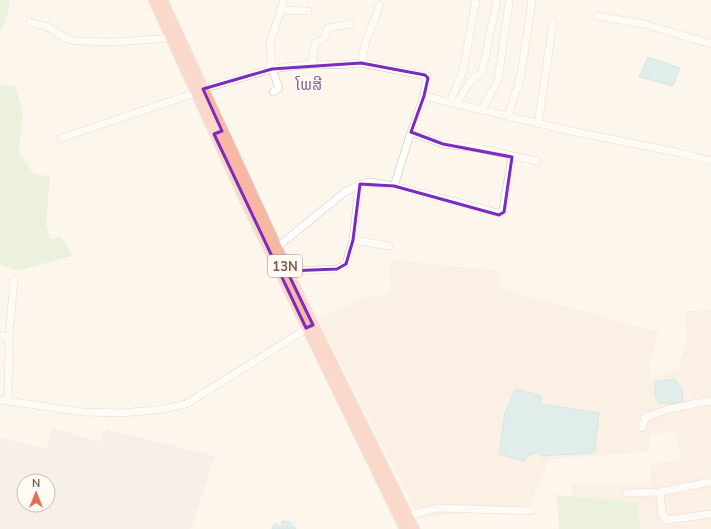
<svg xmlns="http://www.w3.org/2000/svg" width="711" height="529" font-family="'Nunito Sans','Noto Sans Lao',sans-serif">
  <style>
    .residential { fill: #f5e8da }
    .industrial { fill: #efe9e4; fill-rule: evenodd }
    .green { fill: #d8ecc9 }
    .water { fill: #bfe3e8; stroke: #a5d3da }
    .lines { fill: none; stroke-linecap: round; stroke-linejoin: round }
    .minor-casing { stroke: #d1beb0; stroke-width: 8 }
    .highway-casing { stroke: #dad1cd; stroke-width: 12 }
    .minor { stroke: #fff; stroke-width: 7 }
    .highway { stroke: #f7b7a3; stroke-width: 10 }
    .marked { fill: none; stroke: #7b2cbf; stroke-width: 3; stroke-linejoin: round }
    .labels { text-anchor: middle; stroke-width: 3.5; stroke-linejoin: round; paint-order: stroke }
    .shield { fill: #fffaf3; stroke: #a28b7f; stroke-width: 1 }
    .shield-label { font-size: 13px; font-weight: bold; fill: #7a5c4d }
    .quarter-label { font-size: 16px; fill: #846695; stroke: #fffaf3 }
  </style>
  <rect width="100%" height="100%" fill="#fdf6ec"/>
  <polygon class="residential" points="391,260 502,271 498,288 659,332 650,363 651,378 678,369 687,337 686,311 711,310 711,529 641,529 637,502 572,496 572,484 650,484 652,463 682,461 674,431 651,435 650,451 547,460 542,480 528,507 419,518 318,318 371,296 389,294"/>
  <path class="industrial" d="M52 428 100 442 106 429 215 456 191 529H0V437L46 449ZM24 481H48V505H24Z"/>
  <g class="green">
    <polygon points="0,0 10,0 6,21 0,33"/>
    <polygon points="0,85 15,86 23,111 19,153 33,173 50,177 46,225 50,239 60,237 67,244 72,256 17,271 0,264"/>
    <polygon points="555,495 637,502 641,529 559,529 557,500"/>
  </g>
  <g class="water">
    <polygon points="648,57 680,68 673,86 639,77"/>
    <polygon points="675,379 682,390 683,401 674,404 659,403 655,396 655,382"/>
    <polygon points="516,389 541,396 540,404 599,413 595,451 591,453 541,456 538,452 527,456 525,461 499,454 505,413"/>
    <polygon points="282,521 290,522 296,529 272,529 274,524 277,524 281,527"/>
  </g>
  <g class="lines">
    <defs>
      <g id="minor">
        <polyline points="281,10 308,11"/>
        <polyline points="597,16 644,24 711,44"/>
        <polyline points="30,22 48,27 67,39 77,41 115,42 171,38"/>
        <polyline points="361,63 366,41 380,5"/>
        <polyline points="312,64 315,43 324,39 328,28 351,24"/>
        <polyline points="203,89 272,69 312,64 338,65 361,63 427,76 424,96 411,132 394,186 370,182 359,185 353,240 346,264 337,269 287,271"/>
        <polyline points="273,92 279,88 272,69 270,43 284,0"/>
        <polyline points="424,96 566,130 680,153 711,161"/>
        <polyline points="450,102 463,71 476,0"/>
        <polyline points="457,103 470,82 482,72 497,0"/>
        <polyline points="482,109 498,80 509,3"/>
        <polyline points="508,116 521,75 532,0"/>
        <polyline points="538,124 553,23"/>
        <polyline points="411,132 443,144 477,148 537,161"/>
        <polyline points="61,138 195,93"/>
        <polyline points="394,186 502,214 512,157"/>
        <polyline points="353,240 389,246"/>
        <polyline points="276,248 345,192 359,185"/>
        <polyline points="0,336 9,337"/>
        <polyline points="0,400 83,412 121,413 157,410 186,404 311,326"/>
        <polyline points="8,400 9,337 14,280"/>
        <path d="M642 428 645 418C665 408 689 405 711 401"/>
        <polyline points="660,492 662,514 667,520 711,514"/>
        <polyline points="626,493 660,492 711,482"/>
        <polyline points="408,516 437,508 531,511"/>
      </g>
      <g id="highway">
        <polyline points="154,0 246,202 405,529"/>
        <polyline points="162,0 301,300 414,529"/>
      </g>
    </defs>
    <use href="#minor" class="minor-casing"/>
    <use href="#highway" class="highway-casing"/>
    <use href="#minor" class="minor"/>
    <use href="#highway" class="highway"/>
  </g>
  <path d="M0 0H711V529H0ZM361 63 425 75 428 78 424 96 411 132 443 144 512 157 504 212 499 215 394 186 360 184 353 240 346 264 337 269 287 271 313 325 306 328 214 134 222 131 203 89 272 69Z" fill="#fdf6ec" fill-opacity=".55" fill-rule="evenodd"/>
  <path class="marked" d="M361 63 425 75 428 78 424 96 411 132 443 144 512 157 504 212 499 215 394 186 360 184 353 240 346 264 337 269 287 271 313 325 306 328 214 134 222 131 203 89 272 69Z"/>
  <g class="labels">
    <rect class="shield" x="268" y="255" width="34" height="22" rx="3"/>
    <g class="shield-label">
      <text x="285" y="271">13N</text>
    </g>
    <g class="quarter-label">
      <text x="309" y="90">ໂພສີ</text>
    </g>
  </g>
  <g transform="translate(36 493)"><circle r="19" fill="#fffaf3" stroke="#cabbb1"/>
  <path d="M0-3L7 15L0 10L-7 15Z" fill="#e76f51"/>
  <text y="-6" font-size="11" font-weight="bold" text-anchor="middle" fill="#7a5c4d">N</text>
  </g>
</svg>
